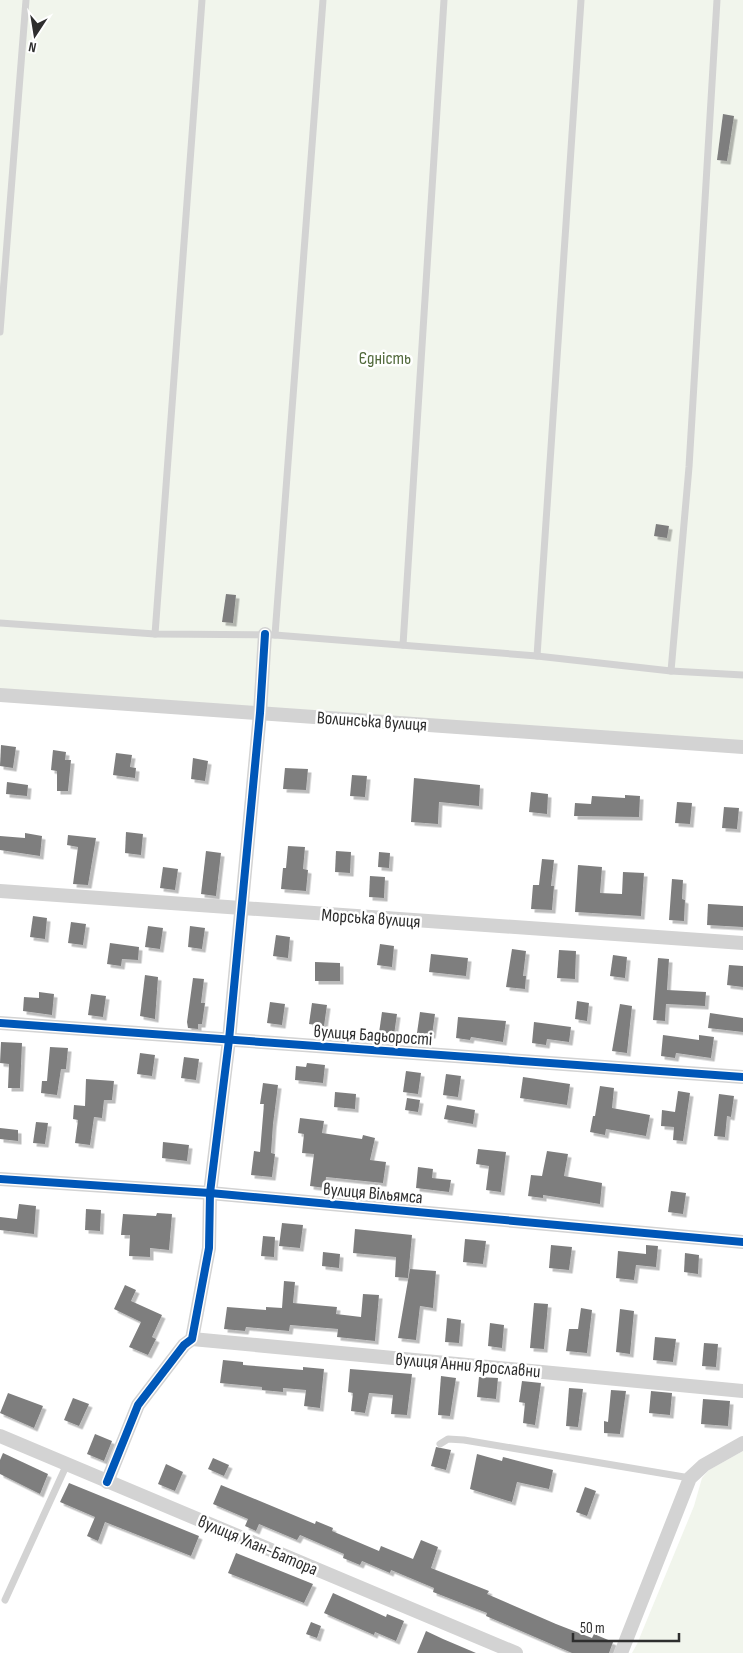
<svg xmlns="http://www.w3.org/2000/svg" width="743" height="1653" font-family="'Sofia Sans Condensed',sans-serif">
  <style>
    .green { fill: #f1f5ec }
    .building { fill: #7e7e7e; filter: url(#shadow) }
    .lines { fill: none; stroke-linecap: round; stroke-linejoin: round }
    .lane { stroke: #d3d3d3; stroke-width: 7 }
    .street { stroke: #d3d3d3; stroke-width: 14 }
    .cycleway-casing { stroke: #fff; stroke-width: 11 }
    .cycleway { stroke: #0057b8; stroke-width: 8 }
    .labels { text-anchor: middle; stroke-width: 5; stroke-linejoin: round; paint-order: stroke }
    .park-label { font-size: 18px; fill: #526a3c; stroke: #fff }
    .street-label { font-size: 18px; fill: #2e2e2e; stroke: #fff }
  </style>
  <defs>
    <filter id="shadow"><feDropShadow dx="3.5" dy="3.5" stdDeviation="0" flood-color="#0004"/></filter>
  </defs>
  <rect width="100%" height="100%" fill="#fff"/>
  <g class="green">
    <polygon points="0,0 743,0 743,743 0,691"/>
    <polygon points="743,1451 743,1653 632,1653 637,1644 694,1506 702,1478 709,1470"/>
  </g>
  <g class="building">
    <polygon points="723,114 734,116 727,161 717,160"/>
    <polygon points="656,524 669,526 667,538 654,536"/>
    <polygon points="226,594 236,595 233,623 222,622"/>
    <polygon points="1,745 16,747 13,768 0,766"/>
    <polygon points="53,750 66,752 65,760 71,760 68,791 57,791 57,771 51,770"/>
    <polygon points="116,753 132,755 130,767 136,768 135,778 113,775"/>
    <polygon points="193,758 208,761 205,781 191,779"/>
    <polygon points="285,768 308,769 306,790 283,789"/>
    <polygon points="352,775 367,776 365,797 350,796"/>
    <polygon points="414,778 480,785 479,806 439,802 438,824 411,822"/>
    <polygon points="7,782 28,785 27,796 6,794"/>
    <polygon points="531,792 548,794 547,814 529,812"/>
    <polygon points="625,795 640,796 639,817 574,816 575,803 591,804 592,796 625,798"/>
    <polygon points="677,802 692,803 690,824 675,823"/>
    <polygon points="724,807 739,808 737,829 722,828"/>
    <polygon points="126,832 143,834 141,855 125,853"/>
    <polygon points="25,833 42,836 40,856 0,850 0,836 25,838"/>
    <polygon points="68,835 96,838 88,885 73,884 78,847 67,845"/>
    <polygon points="288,846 305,847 303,869 308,870 306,891 281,889 283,868 286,868"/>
    <polygon points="206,851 221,853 216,896 201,894"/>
    <polygon points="336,851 351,852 350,873 335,872"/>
    <polygon points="379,852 390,853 389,868 378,867"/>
    <polygon points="542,859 554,860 551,886 554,886 552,910 531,909 533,885 539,885"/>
    <polygon points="578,865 602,867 600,893 622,894 623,872 644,873 641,916 575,912"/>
    <polygon points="163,867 178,869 175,890 160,888"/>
    <polygon points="370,876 385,877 384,898 369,897"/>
    <polygon points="672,879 683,880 682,899 685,900 684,921 669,920"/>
    <polygon points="708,904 743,906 743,927 707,925"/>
    <polygon points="33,916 47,918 45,939 30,937"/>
    <polygon points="71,922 86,924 83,945 68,943"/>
    <polygon points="148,926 163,928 160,949 145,947"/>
    <polygon points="190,926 205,928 202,949 188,947"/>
    <polygon points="276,935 290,937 288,958 273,956"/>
    <polygon points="110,943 139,947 138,960 122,959 121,966 107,964"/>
    <polygon points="380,944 394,946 392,967 377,965"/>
    <polygon points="512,949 526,951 523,976 526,976 525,989 506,987"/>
    <polygon points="559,950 576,951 575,979 557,978"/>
    <polygon points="431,954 468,958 466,976 429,972"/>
    <polygon points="613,955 627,957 625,978 610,976"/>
    <polygon points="658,958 669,959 667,990 706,992 705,1006 666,1004 665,1021 653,1020"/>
    <polygon points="315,962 340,963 340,981 315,981"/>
    <polygon points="729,965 743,966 743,987 727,985"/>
    <polygon points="145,975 158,977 155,1019 140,1016"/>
    <polygon points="193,978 204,979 201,1003 205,1003 202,1024 198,1024 198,1029 188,1028 187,1022"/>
    <polygon points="39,992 54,994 52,1015 23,1011 24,997 39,998"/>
    <polygon points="91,994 106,996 103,1017 88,1015"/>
    <polygon points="577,1001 589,1003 587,1021 575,1019"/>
    <polygon points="270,1002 285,1004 282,1025 267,1023"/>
    <polygon points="312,1003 327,1005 324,1026 309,1024"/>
    <polygon points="620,1004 632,1006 627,1053 612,1051"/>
    <polygon points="382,1012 397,1014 394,1035 379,1033"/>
    <polygon points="420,1012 435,1014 432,1035 417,1033"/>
    <polygon points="710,1013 743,1018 743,1032 708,1028"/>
    <polygon points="458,1017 506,1021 503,1042 471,1037 470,1040 456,1038"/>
    <polygon points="534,1022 571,1027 569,1042 547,1039 546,1045 532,1043"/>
    <polygon points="663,1035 699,1040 699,1035 714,1037 711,1058 676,1053 675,1058 661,1056"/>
    <polygon points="1,1042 22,1043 20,1088 8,1088 9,1064 0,1063"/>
    <polygon points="50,1047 68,1048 66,1069 61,1069 57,1095 41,1093 42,1081 47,1081"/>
    <polygon points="140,1053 155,1055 152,1076 137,1074"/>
    <polygon points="184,1057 199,1059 196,1080 181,1078"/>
    <polygon points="307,1063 325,1065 323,1083 295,1080 296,1066 306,1067"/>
    <polygon points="406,1071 421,1073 418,1094 403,1092"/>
    <polygon points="446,1074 461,1076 458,1097 443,1095"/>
    <polygon points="523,1077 570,1084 567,1105 520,1098"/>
    <polygon points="86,1079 114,1081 112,1100 104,1100 102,1118 94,1117 90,1145 75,1143 78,1120 73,1119 74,1105 85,1106"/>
    <polygon points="263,1083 278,1085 273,1124 271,1153 275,1154 272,1177 251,1175 254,1151 260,1152 264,1104 260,1104"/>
    <polygon points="600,1086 614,1088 612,1108 650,1115 646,1136 606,1129 605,1135 590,1132 593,1116 595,1116"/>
    <polygon points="678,1091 690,1093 683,1141 673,1140 674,1127 661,1126 662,1110 675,1112"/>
    <polygon points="335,1092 356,1094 355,1109 334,1107"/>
    <polygon points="719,1094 734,1096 731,1117 727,1116 725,1137 714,1136"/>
    <polygon points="407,1098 420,1100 418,1112 405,1110"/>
    <polygon points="447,1105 475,1110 473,1124 444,1119"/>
    <polygon points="300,1118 324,1121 322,1133 362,1139 363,1135 375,1138 370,1160 386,1162 383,1183 326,1177 325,1188 310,1186 314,1154 302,1153 304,1134 298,1133"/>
    <polygon points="36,1122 48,1123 45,1144 33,1143"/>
    <polygon points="0,1128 18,1130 18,1141 0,1139"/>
    <polygon points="163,1142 189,1145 187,1161 162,1158"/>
    <polygon points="478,1149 506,1152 501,1192 486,1190 489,1166 476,1164"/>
    <polygon points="547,1151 568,1154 564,1176 602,1183 600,1204 543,1195 543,1198 528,1196 531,1175 542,1176"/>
    <polygon points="418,1167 433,1169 432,1178 451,1180 449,1192 416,1188"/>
    <polygon points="671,1191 686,1193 683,1214 668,1212"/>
    <polygon points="19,1204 36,1206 34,1234 0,1230 0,1217 17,1219"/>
    <polygon points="86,1209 101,1210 100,1231 85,1230"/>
    <polygon points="157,1213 172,1214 169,1250 150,1248 150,1257 129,1256 130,1235 121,1235 123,1214 156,1216"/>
    <polygon points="282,1223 303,1225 300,1248 279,1246"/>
    <polygon points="355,1229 412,1235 408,1278 395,1277 396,1257 353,1253"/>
    <polygon points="263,1236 275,1237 274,1257 261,1256"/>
    <polygon points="465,1239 486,1241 483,1264 463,1262"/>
    <polygon points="551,1245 572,1247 569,1270 549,1268"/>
    <polygon points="646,1245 658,1246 656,1267 636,1265 634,1280 616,1278 618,1251 646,1254"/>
    <polygon points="323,1252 340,1254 339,1268 322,1266"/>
    <polygon points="685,1253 699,1255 698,1274 684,1272"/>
    <polygon points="410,1269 436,1271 433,1308 420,1306 416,1340 398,1338"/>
    <polygon points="284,1281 295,1282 293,1303 337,1307 336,1314 361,1317 363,1294 379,1295 375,1341 337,1337 338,1329 290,1325 289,1331 246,1327 245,1331 224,1329 227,1307 266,1310 266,1307 282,1308"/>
    <polygon points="125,1285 136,1290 131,1301 162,1315 152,1337 156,1339 148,1355 129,1347 141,1322 114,1309"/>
    <polygon points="534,1303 548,1304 544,1349 530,1348"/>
    <polygon points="581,1308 592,1310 587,1353 566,1351 569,1329 578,1329"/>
    <polygon points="620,1309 634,1311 630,1354 616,1352"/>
    <polygon points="447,1318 461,1320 459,1343 445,1342"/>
    <polygon points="490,1323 504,1325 502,1348 488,1346"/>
    <polygon points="655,1337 676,1339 673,1362 653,1360"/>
    <polygon points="704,1343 718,1344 716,1367 702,1366"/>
    <polygon points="223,1360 243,1362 243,1365 303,1370 303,1367 324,1369 320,1408 304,1406 306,1390 283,1388 283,1392 262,1390 262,1387 220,1383"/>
    <polygon points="350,1369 412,1374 407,1415 391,1414 393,1395 369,1393 365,1413 351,1411 353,1393 348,1392"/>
    <polygon points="441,1376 456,1378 450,1416 438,1415"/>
    <polygon points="479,1377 498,1378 496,1399 477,1397"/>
    <polygon points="522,1381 541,1383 535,1425 523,1423 525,1403 519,1402"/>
    <polygon points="569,1388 583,1389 578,1427 566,1426"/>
    <polygon points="611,1390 626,1391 620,1434 604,1433 604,1421 608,1422"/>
    <polygon points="651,1391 672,1393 670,1415 649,1413"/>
    <polygon points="8,1393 43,1406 34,1428 0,1413"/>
    <polygon points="73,1398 89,1404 79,1426 64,1420"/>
    <polygon points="703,1399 730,1401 728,1426 701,1424"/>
    <polygon points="95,1434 112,1441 104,1461 87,1454"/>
    <polygon points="436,1447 451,1450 446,1470 431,1466"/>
    <polygon points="3,1453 48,1474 40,1494 0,1474 0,1460"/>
    <polygon points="477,1454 502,1461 503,1457 553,1470 549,1489 517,1482 512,1502 470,1489"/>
    <polygon points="213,1458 229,1465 224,1476 208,1469"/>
    <polygon points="166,1464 183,1472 175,1491 158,1484"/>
    <polygon points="69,1483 199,1536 191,1556 105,1522 98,1541 87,1536 95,1517 60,1502"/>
    <polygon points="221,1485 315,1524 316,1521 333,1528 332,1531 379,1551 381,1546 413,1559 421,1540 438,1547 431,1568 489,1591 487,1594 556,1624 592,1638 594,1634 613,1642 609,1653 572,1653 486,1616 487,1613 433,1592 434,1588 391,1570 390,1573 362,1561 360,1565 343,1558 344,1554 300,1535 297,1540 259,1524 256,1531 245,1526 248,1519 213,1504"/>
    <polygon points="585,1487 596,1491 587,1516 576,1512"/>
    <polygon points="236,1553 313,1584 304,1603 228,1573"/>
    <polygon points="333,1593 386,1617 387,1614 404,1621 396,1641 375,1632 374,1635 324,1613"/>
    <polygon points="311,1622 321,1626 317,1638 306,1634"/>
    <polygon points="426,1631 443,1639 476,1653 417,1653"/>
  </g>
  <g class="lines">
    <g class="lane">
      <polyline points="0,332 26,0"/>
      <polyline points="0,623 155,634 275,635 537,656 671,671 743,675"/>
      <polyline points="155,634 202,0"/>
      <polyline points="275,635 323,0"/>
      <polyline points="403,645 444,0"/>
      <polyline points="537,656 581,0"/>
      <polyline points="671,671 689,467 717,0"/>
      <polyline points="440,1444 448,1439 464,1440 690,1478"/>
      <polyline points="5,1600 67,1464"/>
    </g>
    <g class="street">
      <polyline points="0,695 743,747"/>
      <polyline points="0,891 743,943"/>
      <polyline points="0,1023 743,1077"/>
      <polyline points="0,1179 210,1193 743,1242"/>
      <polyline points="192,1339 743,1391"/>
      <polyline points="0,1436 516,1653"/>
      <polyline points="107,1482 138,1405 184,1345 192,1339 209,1248 210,1193 229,1040 260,713 265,634"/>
      <polyline points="621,1653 690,1478 704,1465 743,1443"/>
    </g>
    <defs>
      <g id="cycleway">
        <polyline points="0,1023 743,1077"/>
        <polyline points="0,1179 210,1193 743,1242"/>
        <polyline points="107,1482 138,1405 184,1345 192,1339 209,1248 210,1193 229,1040 260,713 265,634"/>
      </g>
    </defs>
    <use href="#cycleway" class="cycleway-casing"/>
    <use href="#cycleway" class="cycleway"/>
  </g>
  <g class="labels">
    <g class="park-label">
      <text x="385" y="364">Єдність</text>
    </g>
    <g class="street-label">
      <text transform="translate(372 721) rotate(4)" y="6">Волинська вулиця</text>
      <text transform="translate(371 918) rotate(4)" y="6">Морська вулиця</text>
      <text transform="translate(373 1035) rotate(4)" y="6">вулиця Бадьорості</text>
      <text transform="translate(373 1193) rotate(5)" y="6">вулиця Вільямса</text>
      <text transform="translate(468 1365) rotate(5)" y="6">вулиця Анни Ярославни</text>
      <text transform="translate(258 1545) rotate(23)" y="6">вулиця Улан-Батора</text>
    </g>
  </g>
  <g transform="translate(35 35) rotate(192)" stroke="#ffffff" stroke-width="4" paint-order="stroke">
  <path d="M0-4L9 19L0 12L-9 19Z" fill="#2e2e2e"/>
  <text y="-8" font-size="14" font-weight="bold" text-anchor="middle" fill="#2e2e2e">N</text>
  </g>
  <path d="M573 1633v8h106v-8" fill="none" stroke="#2e2e2e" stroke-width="2.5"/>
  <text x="580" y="1633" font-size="15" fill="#2e2e2e" stroke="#ffffff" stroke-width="4" paint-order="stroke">50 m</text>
</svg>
